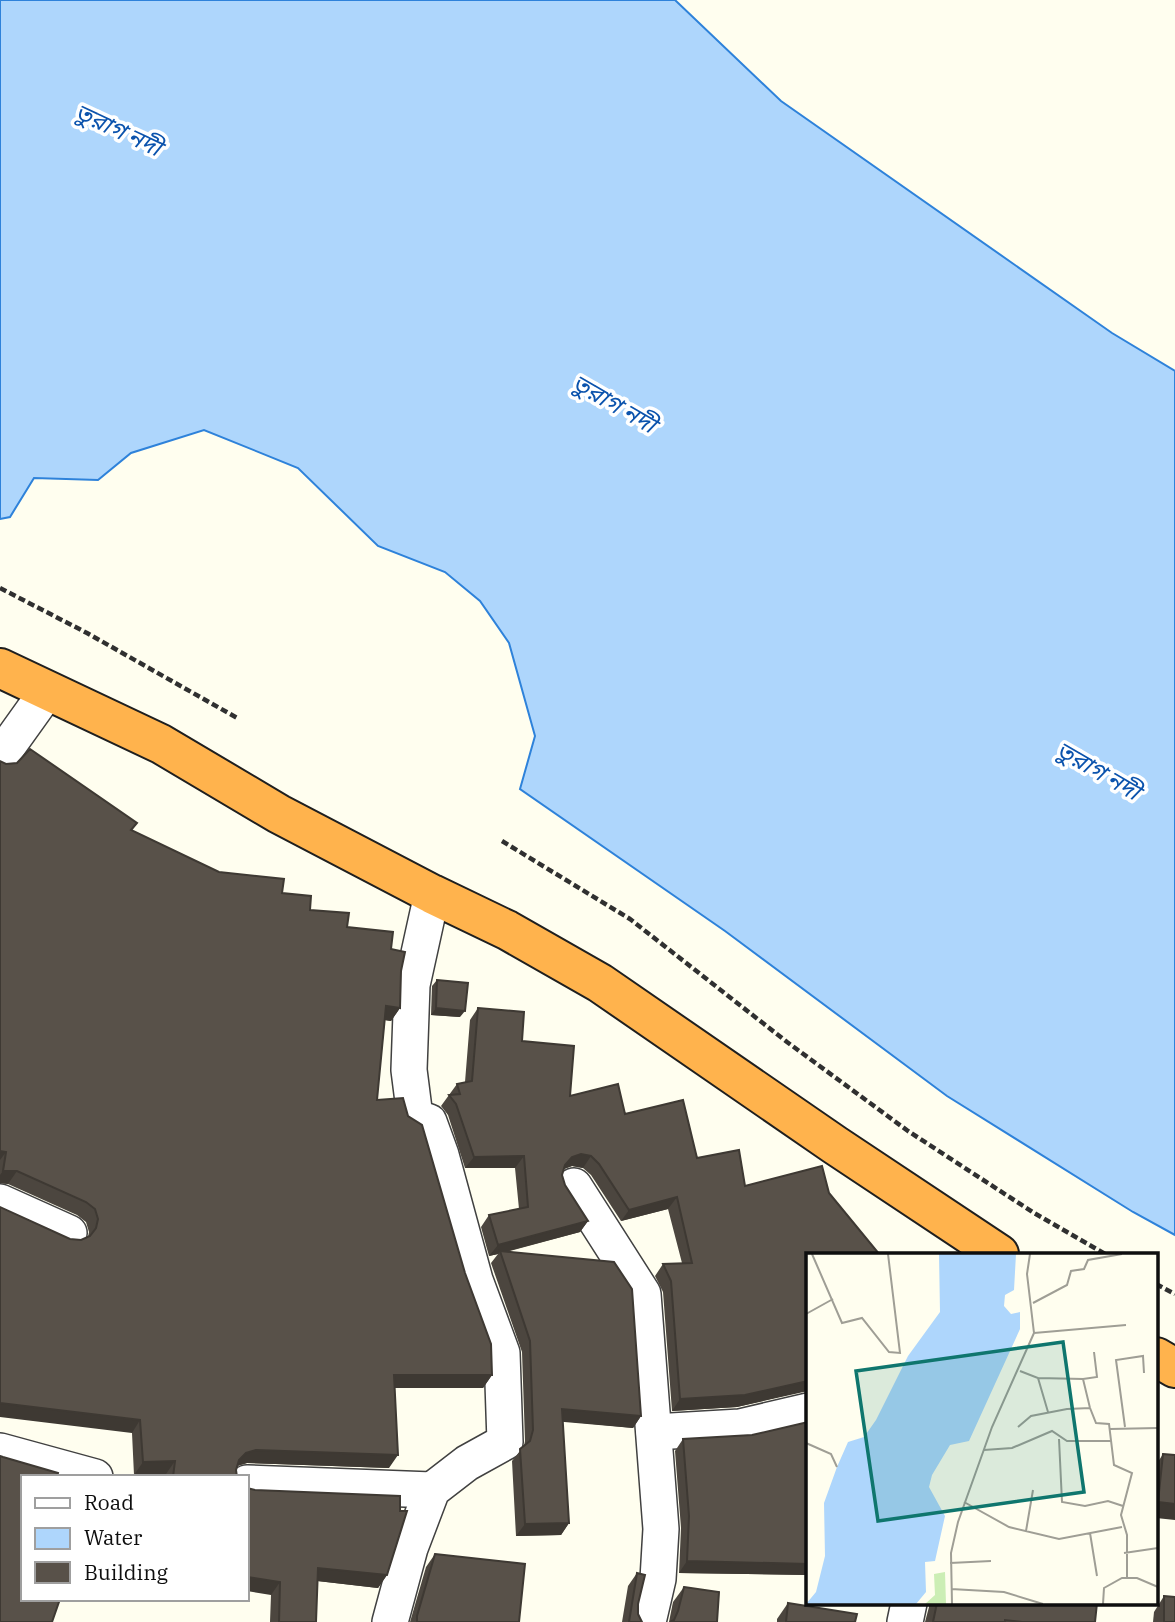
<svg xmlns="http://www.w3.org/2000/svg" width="1175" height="1622" font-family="'IBM Plex Serif','Noto Sans Bengali',serif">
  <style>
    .water { fill: #aed6fc; stroke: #2e82da; stroke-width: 2 }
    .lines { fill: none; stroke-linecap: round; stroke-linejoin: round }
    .street-casing { stroke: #414141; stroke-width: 38 }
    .highway-casing { stroke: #1f1f1f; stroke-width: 42 }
    .path { stroke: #303030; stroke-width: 4.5; stroke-dasharray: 7 3.5; stroke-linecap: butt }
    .street { stroke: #fff; stroke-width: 35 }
    .highway { stroke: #ffb34d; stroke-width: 38 }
    .wall { fill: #4c463f }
    .shaded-wall { fill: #3e3933 }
    .building { fill: #585149; stroke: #3e3933; stroke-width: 2 }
    .labels { text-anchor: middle; stroke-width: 7; stroke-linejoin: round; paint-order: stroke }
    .water-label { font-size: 24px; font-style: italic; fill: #0b53ad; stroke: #fff }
    .inset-road { fill: none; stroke: #9f9e95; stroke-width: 2 }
    .view { fill: #0f766e; fill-opacity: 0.15; stroke: #0f766e; stroke-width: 3.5 }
    .inset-edge { fill: none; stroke: #0e0e0e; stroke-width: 3.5 }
  </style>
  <rect width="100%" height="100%" fill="#fffeef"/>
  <polygon class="water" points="0,0 675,0 781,101 1112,333 1175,371 1175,1235 1133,1212 947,1096 725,931 520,789 535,736 509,643 480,601 445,572 378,546 298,468 204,430 131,453 98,480 34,478 10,517 0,519"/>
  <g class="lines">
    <defs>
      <g id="street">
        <polyline points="0,757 48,690"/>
        <polyline points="574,1186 643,1294 661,1529 658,1579 648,1622"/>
        <polyline points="0,1202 69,1233"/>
        <polyline points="654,1432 740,1427 808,1411"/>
        <polyline points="0,1451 95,1477"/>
        <polyline points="247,1483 432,1490"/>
        <polyline points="390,1622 410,1548 432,1490 467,1463 505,1442 502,1353 475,1280 441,1155 429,1122 415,1117 409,1070 412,985 432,894"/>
        <polyline points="905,1622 909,1603"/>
      </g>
      <g id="highway">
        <polyline points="0,668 161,744 279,814 432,894 507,930 600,983 835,1145 999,1254"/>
        <polyline points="1156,1357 1175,1368"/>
      </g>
    </defs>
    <use href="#street" class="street-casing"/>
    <use href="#highway" class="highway-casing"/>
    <g class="path">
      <polyline points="0,588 87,633 239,719"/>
      <polyline points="502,841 630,919 787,1042 908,1131 1034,1213 1105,1254"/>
      <polyline points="1156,1284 1175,1294"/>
    </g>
    <use href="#street" class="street"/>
    <use href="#highway" class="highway"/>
  </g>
  <g class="wall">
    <polygon points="0,761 137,823 131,831 219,872 282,893 310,910 391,949 401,971 400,1008 391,1021 385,1020 377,1100 408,1116 492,1375 483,1388 394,1388 389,1468 247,1463 237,1466 236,1470 237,1477 166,1477 166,1474 134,1475 132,1433 70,1239 81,1240 88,1237 89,1232 86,1222 77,1215 8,1184 0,1183"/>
    <polygon points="437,980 460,1017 431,1015 432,986"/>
    <polygon points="478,1008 522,1041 570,1096 625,1114 745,1186 804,1391 737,1407 672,1411 663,1292 655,1276 663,1264 682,1263 668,1209 621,1221 591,1175 583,1168 572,1166 564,1169 562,1175 565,1185 588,1221 580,1232 506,1252 641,1416 633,1428 562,1421 569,1523 561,1535 516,1536 512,1461 524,1446 525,1441 522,1352 491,1263 498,1254 489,1256 481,1227 489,1215 519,1209 515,1168 465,1168 448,1115 441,1106 457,1084 465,1082 470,1020"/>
    <polygon points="808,1422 808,1575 679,1573 681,1528 675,1451 683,1439 752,1435"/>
    <polygon points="1163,1454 1175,1455 1156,1518 1156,1465"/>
    <polygon points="247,1488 387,1575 378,1588 317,1581 316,1622 270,1622 271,1595"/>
    <polygon points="435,1554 519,1622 410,1622 426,1567"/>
    <polygon points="637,1573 638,1614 642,1622 622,1622 628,1586"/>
    <polygon points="684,1587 717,1622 669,1622 673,1602"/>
    <polygon points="1164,1596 1175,1622 1153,1622 1154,1612"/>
    <polygon points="788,1603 855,1622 777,1622 777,1619"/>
    <polygon points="929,1603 1097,1603 1095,1622 925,1622 929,1607"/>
  </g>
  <g class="shaded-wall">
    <polygon points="386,1006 400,1008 391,1021 377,1019"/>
    <polygon points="436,1008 465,1011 460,1017 431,1015"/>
    <polygon points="0,1151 6,1152 0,1160"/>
    <polygon points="581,1154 591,1156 583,1168 572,1166 564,1169 565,1165 572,1157"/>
    <polygon points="524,1156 515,1168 465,1168 474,1157"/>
    <polygon points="3,1171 17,1171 8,1184 0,1183 0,1175"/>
    <polygon points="677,1197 668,1209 621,1221 629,1210"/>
    <polygon points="588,1221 580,1232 500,1253 500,1251 498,1254 489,1256 498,1245"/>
    <polygon points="394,1375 492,1375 483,1388 385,1388"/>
    <polygon points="808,1381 808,1391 737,1407 672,1411 680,1399"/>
    <polygon points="0,1403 140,1420 132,1433 0,1417"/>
    <polygon points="562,1409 641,1416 633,1428 553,1421"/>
    <polygon points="256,1450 398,1455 389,1468 247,1463 237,1466 239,1460 246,1453"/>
    <polygon points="175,1461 166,1474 134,1475 143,1462"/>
    <polygon points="1158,1502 1175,1504 1175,1520 1156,1518 1156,1506"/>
    <polygon points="569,1523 561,1535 516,1536 525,1524"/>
    <polygon points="687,1561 808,1564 808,1575 679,1573"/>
    <polygon points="318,1568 387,1575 378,1588 309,1580"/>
    <polygon points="247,1577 280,1582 271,1595 247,1591"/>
  </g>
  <g class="building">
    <polygon points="30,749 137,823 131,830 219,872 284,879 282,893 311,896 310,910 349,913 347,927 393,932 391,949 405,952 401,971 400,1008 386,1006 377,1100 403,1098 408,1116 422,1125 465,1273 491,1344 492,1375 394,1375 398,1455 256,1450 246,1453 239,1460 236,1470 237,1477 173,1477 175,1461 143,1462 140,1420 0,1403 0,1207 70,1239 81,1240 90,1236 96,1228 98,1219 95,1209 86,1202 17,1171 3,1171 6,1152 0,1151 0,761 6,764 17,763"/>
    <polygon points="437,980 468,983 465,1011 436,1008"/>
    <polygon points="478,1008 524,1012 522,1041 574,1046 570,1096 618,1084 625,1114 683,1100 697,1158 739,1150 745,1186 822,1166 829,1193 880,1255 808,1255 808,1381 745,1395 680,1399 671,1281 663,1264 692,1263 677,1197 629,1210 599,1164 591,1156 581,1154 572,1157 565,1165 562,1175 565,1185 588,1221 498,1245 489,1215 528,1207 524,1156 474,1157 456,1104 449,1095 460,1094 457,1084 472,1081"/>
    <polygon points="500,1251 614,1262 632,1289 641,1416 562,1409 569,1523 525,1524 520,1449 530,1441 533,1430 530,1341"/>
    <polygon points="808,1422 808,1564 687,1561 689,1516 683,1439 752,1435"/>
    <polygon points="1163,1454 1175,1455 1175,1504 1158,1502"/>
    <polygon points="0,1456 3,1457 58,1473 57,1477 23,1477 23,1599 60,1599 52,1622 0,1622"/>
    <polygon points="247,1488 255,1490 400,1496 400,1511 407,1511 387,1575 318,1568 316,1622 279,1622 280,1582 247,1577"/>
    <polygon points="435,1554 525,1564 519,1622 417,1622 417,1616"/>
    <polygon points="637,1573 645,1575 638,1604 638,1614 642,1622 629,1622"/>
    <polygon points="684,1587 719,1592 717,1622 670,1622 674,1620 678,1611"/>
    <polygon points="1164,1596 1175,1597 1175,1622 1164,1622"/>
    <polygon points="788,1603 857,1614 855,1622 786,1622"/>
    <polygon points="937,1603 1097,1603 1095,1622 1022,1622 1005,1620 1005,1622 933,1622"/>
  </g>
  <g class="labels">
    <g class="water-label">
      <text transform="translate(118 130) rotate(25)" y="8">তুরাগ নদী</text>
      <text transform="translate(614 404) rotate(30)" y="8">তুরাগ নদী</text>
      <text transform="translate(1098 771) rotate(30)" y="8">তুরাগ নদী</text>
    </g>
  </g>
  <g transform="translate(806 1253)">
    <rect width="352" height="352" fill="#fffeef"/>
    <path d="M139 319 140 351H119L129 342 128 321Z" fill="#cceeb5"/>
    <path d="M133 1H210L208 37 199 42 198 53 205 61 214 59V76L163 188 144 192 126 222 123 234 139 263 129 308 119 309 120 339 110 351H0L10 339 19 303 18 250 31 214 42 189 58 184 70 167 102 103 134 59Z" fill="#aed6fc"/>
    <path class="inset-road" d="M6 1 36 70 56 65 83 99 94 100 82 1M227 50 261 32 265 18 278 16 282 7 316 1M0 61 27 46M228 80 320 72M214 118 232 125 242 159M232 125 277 126 284 155M277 126 291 124 288 99M212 174 225 163 261 156 284 155 290 170 303 171 308 212 326 220 315 262 321 282V324M319 174 310 107 337 103 338 120M304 176 352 175M253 186 256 249 279 253 302 248 317 253M0 190 25 201 31 214M178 197 206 195 246 178 261 188H306M158 249 203 274 253 286 316 274M220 278 227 237M284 280 291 323M318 300 352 295M144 310 185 308M145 336 198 339 237 351M146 351 145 300 152 269 186 174 228 80 221 21 224 1M297 351 298 335 316 325H331L352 334"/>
    <path class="view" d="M257 89 278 239 72 268 50 118Z"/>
    <rect width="352" height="352" class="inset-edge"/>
  </g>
  <rect x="21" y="1475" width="228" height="126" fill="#ffffff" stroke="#9f9f9f" stroke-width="2"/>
  <rect x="35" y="1498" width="35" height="10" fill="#ffffff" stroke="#9f9f9f" stroke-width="2"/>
  <text x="84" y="1510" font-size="21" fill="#0e0e0e">Road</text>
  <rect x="35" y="1528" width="35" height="21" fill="#aed6fc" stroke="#9f9f9f" stroke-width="2"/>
  <text x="84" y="1545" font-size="21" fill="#0e0e0e">Water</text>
  <rect x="35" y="1562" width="35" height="21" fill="#585149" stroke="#9f9f9f" stroke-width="2"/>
  <text x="84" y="1580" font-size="21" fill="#0e0e0e">Building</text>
</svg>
